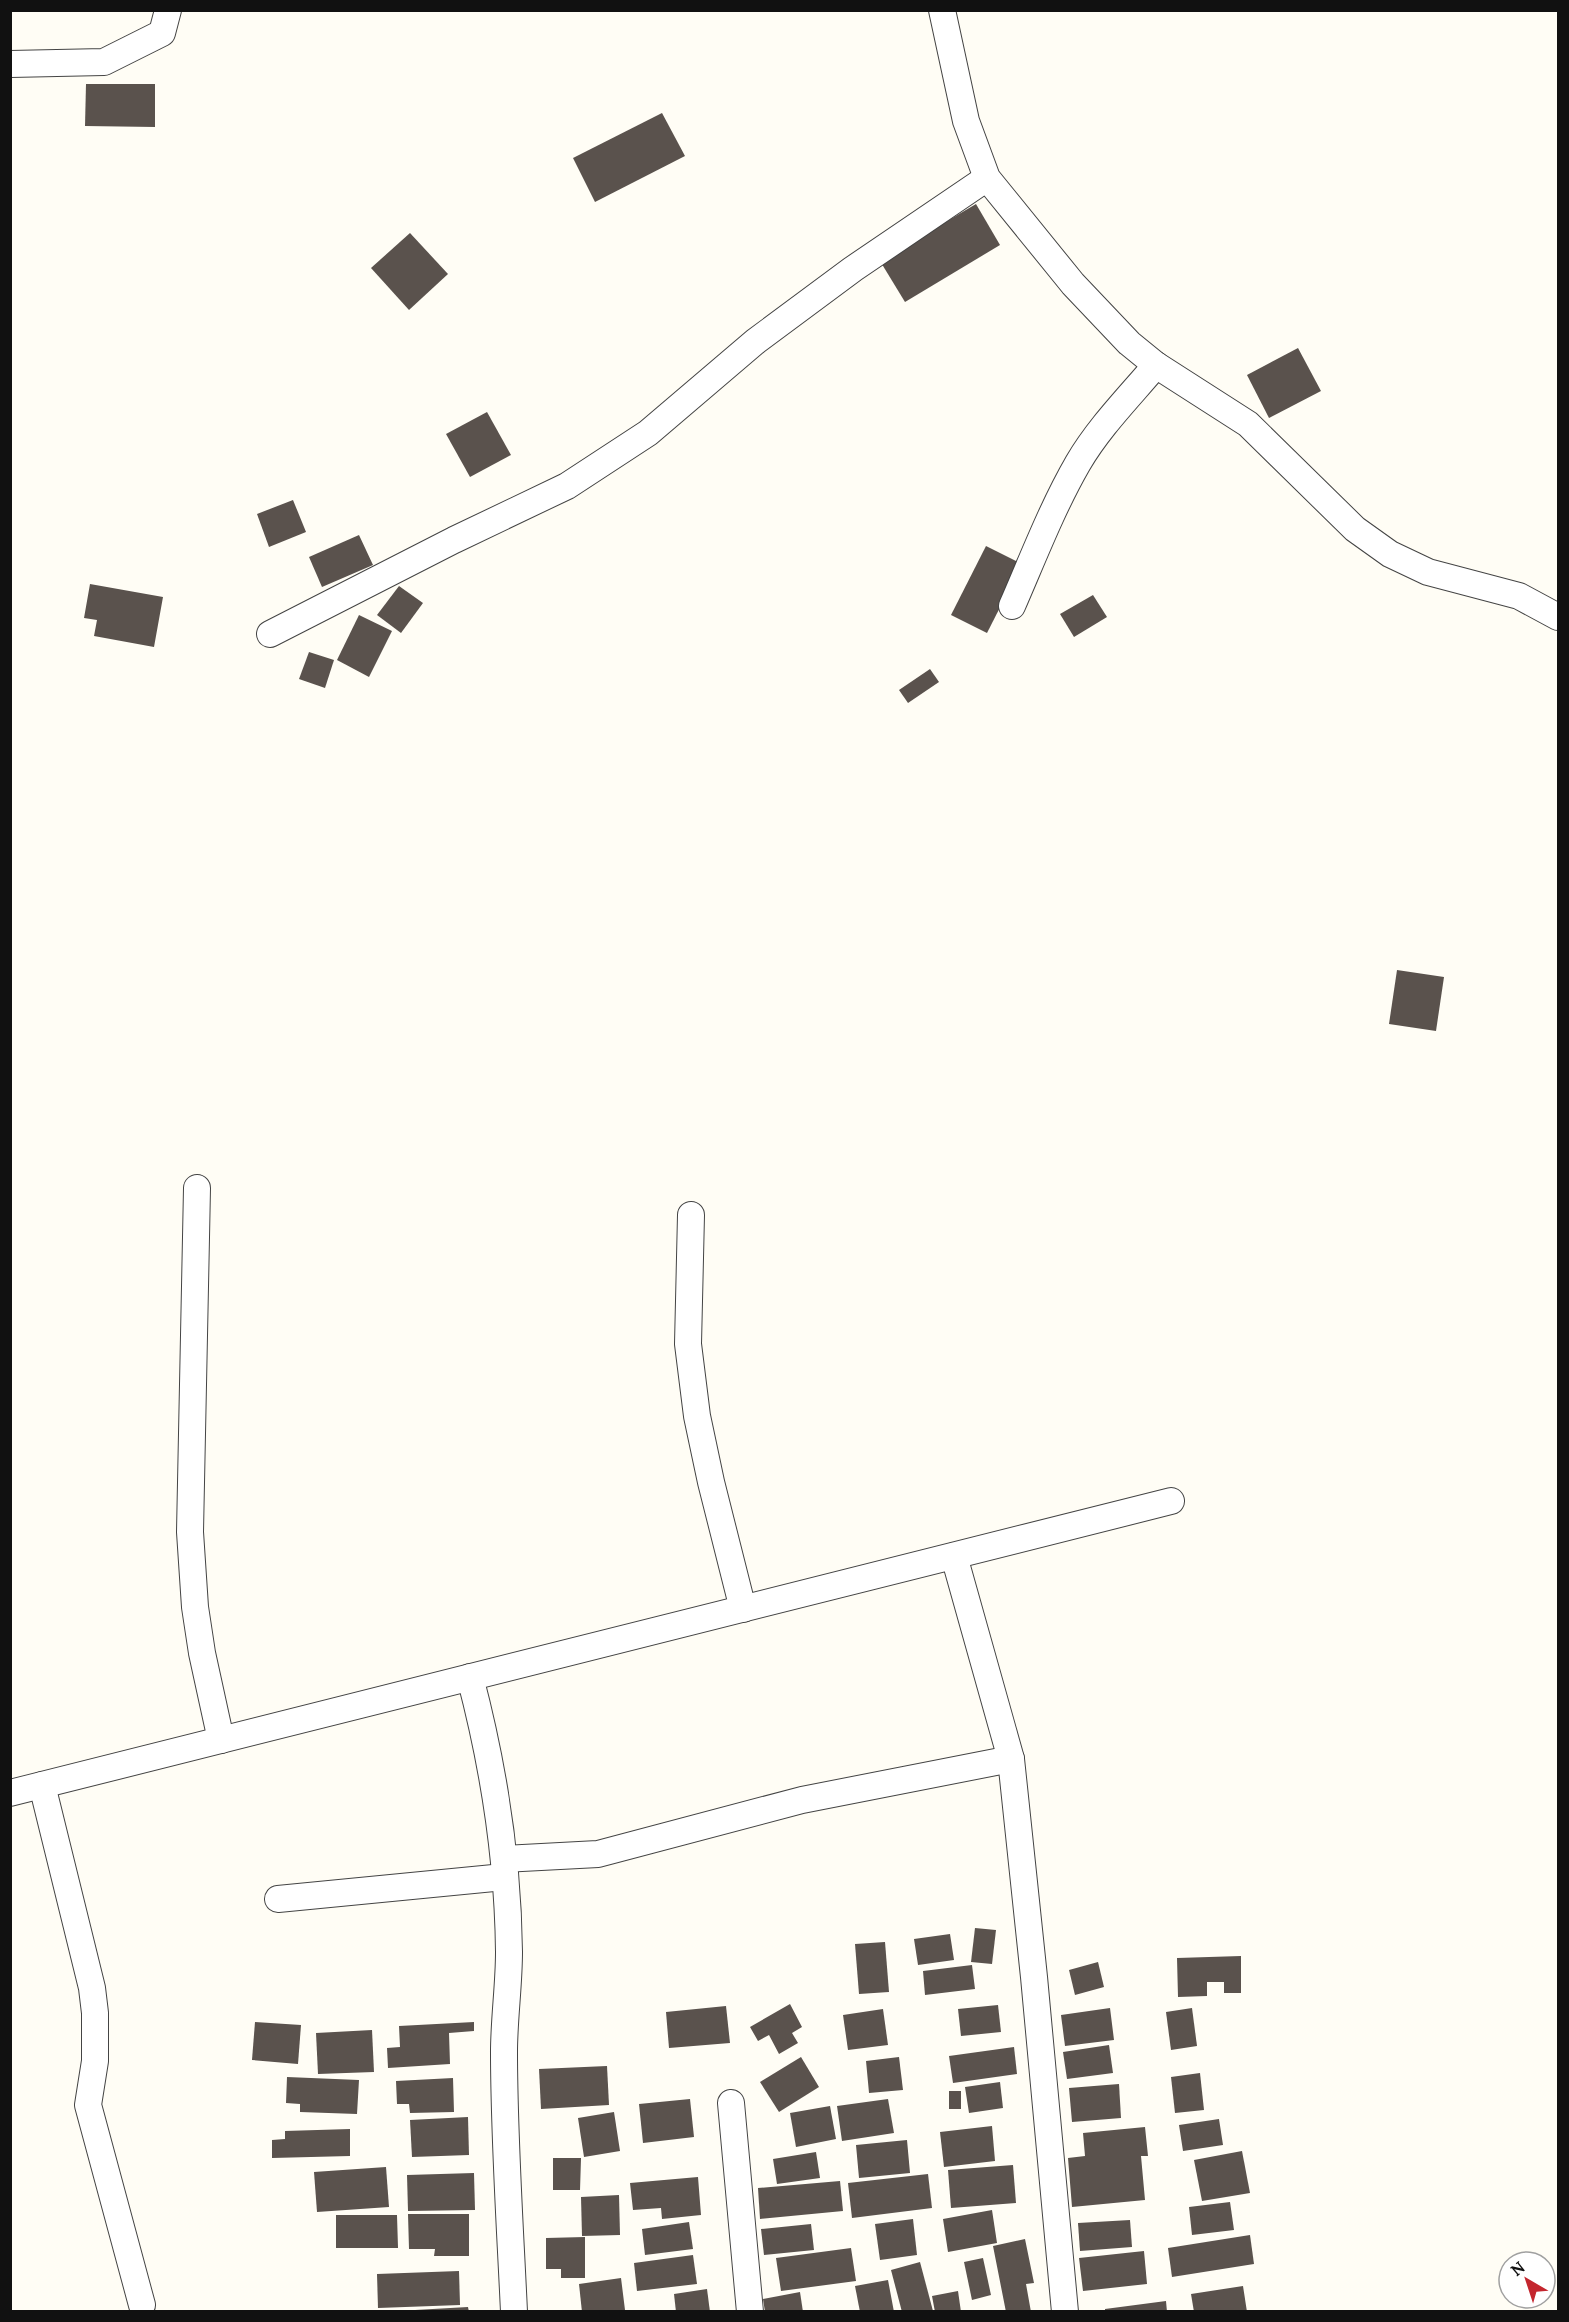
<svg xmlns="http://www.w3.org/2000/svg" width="1569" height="2322" font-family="Lora,serif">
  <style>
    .building { fill: #5a524d }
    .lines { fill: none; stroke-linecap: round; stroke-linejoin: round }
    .minor-casing { stroke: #444; stroke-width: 28 }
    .minor { stroke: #fff; stroke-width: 26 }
  </style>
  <rect width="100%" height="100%" fill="#fffdf5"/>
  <g class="building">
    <polygon points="86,84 155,84 155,127 85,126"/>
    <polygon points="662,113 685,156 595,202 573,158"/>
    <polygon points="976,204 1000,245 905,302 880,261"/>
    <polygon points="410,233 448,274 409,310 371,268"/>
    <polygon points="1298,348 1321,391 1269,418 1247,375"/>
    <polygon points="487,412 511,455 470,477 446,434"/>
    <polygon points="293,500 306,532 269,547 257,514"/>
    <polygon points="359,535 373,565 322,587 309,557"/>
    <polygon points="986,546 1022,564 987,633 951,615"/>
    <polygon points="90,584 163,597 154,647 94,636 97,620 84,618"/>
    <polygon points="399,586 423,603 401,633 377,615"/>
    <polygon points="1093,595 1107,617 1074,637 1060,614"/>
    <polygon points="359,615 392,631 369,677 337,660"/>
    <polygon points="309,652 334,660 325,688 299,679"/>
    <polygon points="930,669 939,682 908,703 899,690"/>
    <polygon points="1397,970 1444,977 1436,1031 1389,1024"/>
    <polygon points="975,1928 996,1930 992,1964 971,1962"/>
    <polygon points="950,1934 954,1960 918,1965 914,1939"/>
    <polygon points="885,1942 889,1992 859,1994 855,1944"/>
    <polygon points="1241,1956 1241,1993 1224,1993 1224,1982 1207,1982 1207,1996 1178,1997 1177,1958"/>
    <polygon points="1098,1962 1104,1987 1075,1995 1069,1970"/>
    <polygon points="972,1965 975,1989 925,1995 923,1971"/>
    <polygon points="790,2004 802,2027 792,2033 798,2043 779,2054 769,2035 758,2041 750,2027"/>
    <polygon points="998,2005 1001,2032 961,2036 958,2009"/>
    <polygon points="726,2006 730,2043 669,2048 666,2012"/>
    <polygon points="1110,2008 1114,2040 1065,2046 1061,2015"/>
    <polygon points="1192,2008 1197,2046 1171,2050 1166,2012"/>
    <polygon points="883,2009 888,2045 848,2050 843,2015"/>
    <polygon points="255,2022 301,2025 298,2064 252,2060"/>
    <polygon points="474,2022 474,2031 449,2033 450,2064 388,2068 387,2048 400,2047 399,2026"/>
    <polygon points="372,2030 374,2072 318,2074 316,2033"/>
    <polygon points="1109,2045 1113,2073 1067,2079 1063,2052"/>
    <polygon points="1014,2047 1017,2074 953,2083 949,2056"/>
    <polygon points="801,2057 819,2087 779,2112 760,2082"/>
    <polygon points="899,2057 903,2090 869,2093 866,2061"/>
    <polygon points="607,2066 609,2105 541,2109 539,2069"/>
    <polygon points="1200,2073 1204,2110 1175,2113 1171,2077"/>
    <polygon points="287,2077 359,2080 357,2114 300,2112 300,2104 286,2103"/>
    <polygon points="453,2078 454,2112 410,2113 409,2104 397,2104 396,2081"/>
    <polygon points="1000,2082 1003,2108 969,2113 965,2087"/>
    <polygon points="1119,2084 1121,2118 1072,2122 1069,2088"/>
    <rect x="949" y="2091" width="12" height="18"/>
    <polygon points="690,2099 694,2137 643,2143 639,2104"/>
    <polygon points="888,2099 894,2133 842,2141 837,2106"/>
    <polygon points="830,2106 836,2139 796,2147 790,2113"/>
    <polygon points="614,2112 620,2151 584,2157 578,2118"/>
    <polygon points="468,2117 469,2155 412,2157 410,2120"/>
    <polygon points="1219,2119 1223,2145 1183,2151 1179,2125"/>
    <polygon points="992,2126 995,2161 944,2167 940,2132"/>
    <polygon points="1145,2127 1148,2156 1141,2156 1145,2200 1072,2207 1068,2158 1085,2156 1083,2133"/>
    <polygon points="350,2129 350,2156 272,2158 272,2140 285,2139 285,2131"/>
    <polygon points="907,2140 910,2173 859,2178 856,2145"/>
    <polygon points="1242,2151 1250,2193 1202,2201 1194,2160"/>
    <polygon points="816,2152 820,2178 777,2184 773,2159"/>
    <polygon points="553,2158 581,2158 580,2190 553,2190"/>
    <polygon points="1013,2165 1016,2203 951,2208 948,2170"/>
    <polygon points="386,2167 389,2207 317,2212 314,2172"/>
    <polygon points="474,2173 475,2210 408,2211 407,2175"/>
    <polygon points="928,2174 932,2208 852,2218 848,2183"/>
    <polygon points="698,2177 701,2215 662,2219 661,2208 633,2210 630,2183"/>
    <polygon points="840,2181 843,2211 760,2219 758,2188"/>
    <polygon points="619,2195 620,2235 582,2236 581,2197"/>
    <polygon points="1230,2202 1234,2230 1192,2235 1189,2207"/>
    <polygon points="992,2210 997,2243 948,2252 943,2219"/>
    <polygon points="408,2214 469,2214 469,2256 434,2256 435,2249 409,2249"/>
    <polygon points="336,2215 397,2215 398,2248 336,2248"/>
    <polygon points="913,2219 917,2255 880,2260 875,2224"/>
    <polygon points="1130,2220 1132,2247 1080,2251 1078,2223"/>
    <polygon points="689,2222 693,2249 645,2255 642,2229"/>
    <polygon points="811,2224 814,2250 764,2255 761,2229"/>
    <polygon points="1250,2235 1254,2264 1172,2277 1168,2248"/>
    <polygon points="585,2237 585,2278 561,2278 561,2269 546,2269 546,2238"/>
    <polygon points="1025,2239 1034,2283 1026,2284 1031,2312 1006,2312 993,2246"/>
    <polygon points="851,2248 856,2281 781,2291 776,2258"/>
    <polygon points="1144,2251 1147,2284 1083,2291 1079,2258"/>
    <polygon points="693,2255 697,2284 637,2291 634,2263"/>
    <polygon points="983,2258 991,2295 972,2300 964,2262"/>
    <polygon points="920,2262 933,2311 902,2312 891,2270"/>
    <polygon points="459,2271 460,2305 378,2308 377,2274"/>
    <polygon points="621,2278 625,2310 582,2312 579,2284"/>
    <polygon points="888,2280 894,2312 860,2312 855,2286"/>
    <polygon points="1243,2286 1247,2312 1194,2312 1191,2294"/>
    <polygon points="707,2289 710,2312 676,2312 674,2294"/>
    <polygon points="958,2291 961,2312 935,2312 932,2296"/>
    <polygon points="800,2292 803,2312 765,2312 763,2299"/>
    <polygon points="1166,2301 1167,2312 1105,2312 1105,2309"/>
    <polygon points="468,2307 469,2312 415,2312 415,2310"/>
  </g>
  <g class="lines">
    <defs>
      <g id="minor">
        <polyline points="942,10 966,121 987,178 1073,284 1129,343 1156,365 1248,424 1355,529 1390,554 1428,572 1519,596 1558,617"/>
        <polyline points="10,64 104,62 162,33 168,10"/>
        <path d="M1012 606C1033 558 1052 508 1078 463 1099 427 1130 396 1156 365"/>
        <polyline points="270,634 454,540 567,486 648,433 756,341 853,269 987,178"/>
        <polyline points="197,1188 190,1532 195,1607 202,1653 221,1740"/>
        <polyline points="691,1215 688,1344 697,1416 711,1482 743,1609"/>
        <polyline points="954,1556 1011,1759 1034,1977 1065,2312"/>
        <path d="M470 1677C494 1768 508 1858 509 1952 509 1985 504 2019 504 2052 504 2138 510 2225 514 2312"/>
        <polyline points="42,1785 92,1988 95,2013 95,2061 88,2105 142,2305"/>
        <polyline points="10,1793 1171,1501"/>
        <polyline points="504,1859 598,1854 802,1800 1011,1759"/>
        <polyline points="278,1899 504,1877"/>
        <polyline points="731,2103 750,2312"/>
      </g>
    </defs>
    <use href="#minor" class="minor-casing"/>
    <use href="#minor" class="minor"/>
  </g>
  <rect width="1569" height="2322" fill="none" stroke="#111111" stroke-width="24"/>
  <g transform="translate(1527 2280) rotate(321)"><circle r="28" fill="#ffffff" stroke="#a0a0a0" stroke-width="1.5"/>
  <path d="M0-4.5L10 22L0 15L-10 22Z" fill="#c4262e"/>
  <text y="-9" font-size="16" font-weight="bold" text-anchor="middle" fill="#111111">N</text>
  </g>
</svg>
